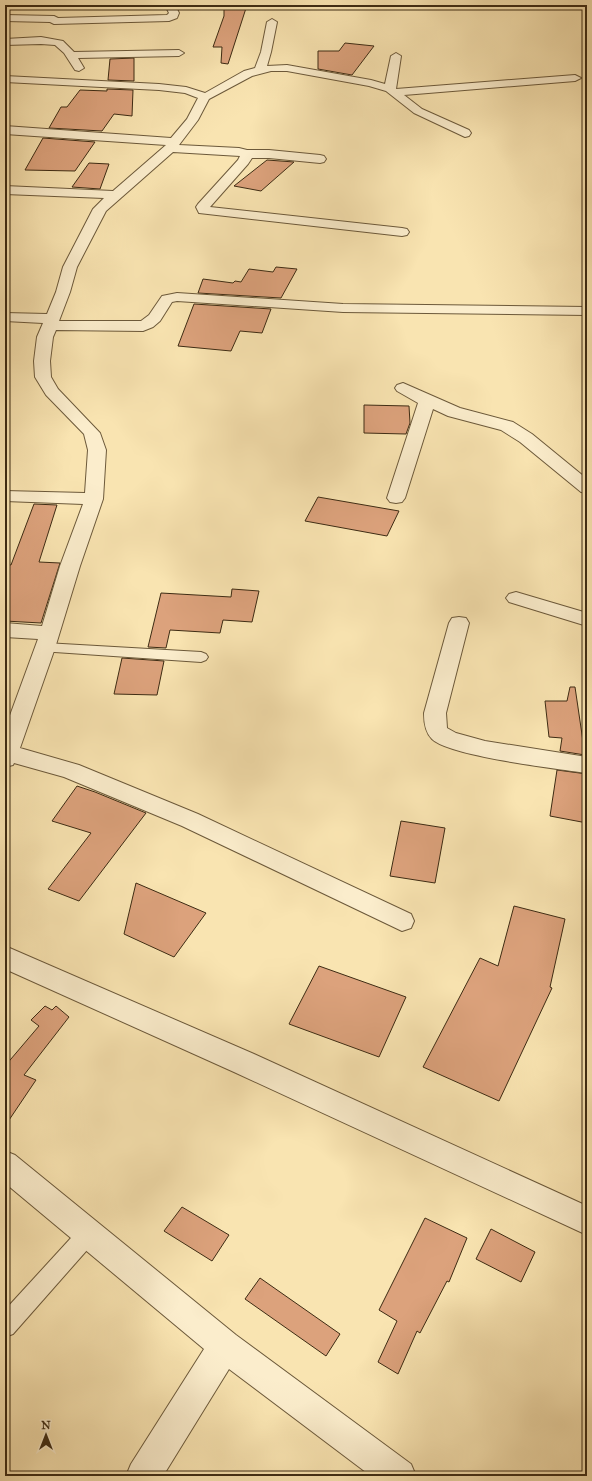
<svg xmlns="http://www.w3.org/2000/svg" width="592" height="1481" font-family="'IM FELL Great Primer',serif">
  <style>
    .building { fill: #dca27c; stroke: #3d2b13 }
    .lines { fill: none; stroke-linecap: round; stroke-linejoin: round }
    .service-casing { stroke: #6c593a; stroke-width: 2 }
    .minor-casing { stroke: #6c593a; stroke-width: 2 }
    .tertiary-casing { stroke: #6c593a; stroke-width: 2 }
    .service { fill: #fbedcc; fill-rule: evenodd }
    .minor { fill: #fbedcc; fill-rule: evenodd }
    .tertiary { fill: #fbedcc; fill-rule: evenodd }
  </style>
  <rect width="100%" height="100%" fill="#f9e4b1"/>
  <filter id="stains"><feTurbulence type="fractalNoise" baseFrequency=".005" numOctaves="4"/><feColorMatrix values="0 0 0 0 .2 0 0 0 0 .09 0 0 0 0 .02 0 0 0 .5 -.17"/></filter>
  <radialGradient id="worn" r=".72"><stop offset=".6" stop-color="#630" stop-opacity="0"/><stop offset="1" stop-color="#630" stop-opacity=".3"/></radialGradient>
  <g class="building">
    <polygon points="224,5 247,5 228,64 221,63 222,47 213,47 224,16"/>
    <polygon points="345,43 374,46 352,75 318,69 318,51 339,51"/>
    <polygon points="134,58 134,81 108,80 110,59"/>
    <polygon points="107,89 133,90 132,116 114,114 102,131 49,128 61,107 67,107 80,90 107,91"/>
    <polygon points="43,138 95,142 75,171 25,170"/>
    <polygon points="267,160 294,162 261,191 234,186"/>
    <polygon points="89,163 109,164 100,189 72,187"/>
    <polygon points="276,267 297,269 281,298 198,293 203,279 233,283 235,281 241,282 249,269 273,272"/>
    <polygon points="194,304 271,309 262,333 240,331 231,351 178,346"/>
    <polygon points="364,405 409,406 410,423 406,434 364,433"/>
    <polygon points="318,497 399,511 387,536 305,521"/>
    <polygon points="34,504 57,505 39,562 60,563 41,623 5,621 5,564 11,565"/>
    <polygon points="232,589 259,591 252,622 223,620 220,633 170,630 166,648 148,647 161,593 231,597"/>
    <polygon points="122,658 164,661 157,695 114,694"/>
    <polygon points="570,687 575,687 585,755 560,751 562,738 549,737 545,701 567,701"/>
    <polygon points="557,770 587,774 587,823 550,816"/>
    <polygon points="77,786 95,792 146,813 79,901 48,889 91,833 52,821"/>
    <polygon points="401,821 445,828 435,883 390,876"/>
    <polygon points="136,883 206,913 174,957 124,934"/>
    <polygon points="514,906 565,919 550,987 552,988 499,1101 423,1067 480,958 498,966"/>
    <polygon points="319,966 406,997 379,1057 289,1024"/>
    <polygon points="45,1006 52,1010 56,1006 69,1017 24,1075 36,1080 5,1126 5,1066 39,1026 31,1020"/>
    <polygon points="182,1207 229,1235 212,1261 164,1231"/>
    <polygon points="425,1218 467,1238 449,1282 447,1281 420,1333 417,1331 398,1374 378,1362 397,1321 379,1310"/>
    <polygon points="491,1229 535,1252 521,1282 476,1259"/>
    <polygon points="260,1278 340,1334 326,1356 245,1299"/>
  </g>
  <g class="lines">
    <defs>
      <g id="service">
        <polygon points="45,643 201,652 206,654 208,657 206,660 201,662 40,651 38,648 40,645"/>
        <polygon points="88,1224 95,1227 98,1234 95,1241 13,1334 5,1337 5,1310 81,1227"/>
      </g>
      <g id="minor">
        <polygon points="165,5 175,5 179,13 177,18 169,21 54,24 50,22 5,21 5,15 54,16 58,18 167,15 169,13"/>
        <polygon points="272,19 277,22 271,52 267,66 287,65 371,80 385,84 391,56 396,53 401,56 396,89 575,75 581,78 575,81 404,95 422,109 469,130 471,133 469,136 465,137 414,113 386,91 369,86 287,71 271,71 252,76 209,99 198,120 179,145 239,148 247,150 269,150 320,155 324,156 326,159 324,162 320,163 269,158 252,158 248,164 210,207 402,228 407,229 409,232 407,235 402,236 199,213 196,207 198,204 238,160 240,156 173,152 106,211 77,267 70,292 59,321 141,321 149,315 162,296 177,293 343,304 587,307 587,315 343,312 177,301 172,302 160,321 153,327 143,331 56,330 53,337 50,361 51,377 58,389 100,433 106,450 103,499 80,566 55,648 20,748 79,765 198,814 411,914 414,921 411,928 402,931 182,826 64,777 14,763 13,765 5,767 5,729 38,639 5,637 5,623 42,626 60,566 83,504 5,501 5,491 85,493 88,450 84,434 46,395 35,377 34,361 37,337 43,323 5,321 5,313 47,314 56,292 63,267 93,209 104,198 5,194 5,186 113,191 166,145 5,134 5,126 171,138 187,119 198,98 185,93 159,90 5,82 5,76 159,84 186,87 205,93 244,71 255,68 261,52 267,22"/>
        <polygon points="41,37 63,41 74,52 179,50 184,53 179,56 78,58 84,68 79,71 75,70 64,53 55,45 41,44 5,45 5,39"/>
        <polygon points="403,383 460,408 513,422 532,434 587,479 587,493 581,492 520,442 501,430 448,416 433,409 405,498 402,502 396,503 390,502 387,498 418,403 397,391 395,388 397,385"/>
        <polygon points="516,592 587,613 587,626 509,602 506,598 509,594"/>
        <path d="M459 617 466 618 469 623 446 713 447 728 456 733 485 741 587 757V773C558 769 449 756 432 739 425 732 424 722 424 713L449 623 452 618Z"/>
        <polygon points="5,1151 15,1155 236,1335 411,1464 416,1476 371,1476 229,1369 163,1476 126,1476 131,1464 204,1349 5,1183"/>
      </g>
      <polygon id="tertiary" points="5,946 254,1054 587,1206 587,1235 234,1072 5,969"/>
    </defs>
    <use href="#service" class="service-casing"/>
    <use href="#minor" class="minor-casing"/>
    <use href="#tertiary" class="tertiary-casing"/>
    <use href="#service" class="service"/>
    <use href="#minor" class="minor"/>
    <use href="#tertiary" class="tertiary"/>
  </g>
  <rect width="592" height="1481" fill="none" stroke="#f9e4b1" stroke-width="20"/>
  <rect x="6" y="6" width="580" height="1469" fill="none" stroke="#3d2b13" stroke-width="2"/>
  <rect x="10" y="10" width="572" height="1461" fill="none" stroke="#3d2b13"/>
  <g transform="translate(46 1435)" stroke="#fbedcc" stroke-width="3" paint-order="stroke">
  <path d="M0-3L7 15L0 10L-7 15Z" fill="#3d2b13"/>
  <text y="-6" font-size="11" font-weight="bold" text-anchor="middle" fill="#3d2b13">N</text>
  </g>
  <rect width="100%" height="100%" filter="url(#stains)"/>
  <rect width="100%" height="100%" fill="url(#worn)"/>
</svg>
